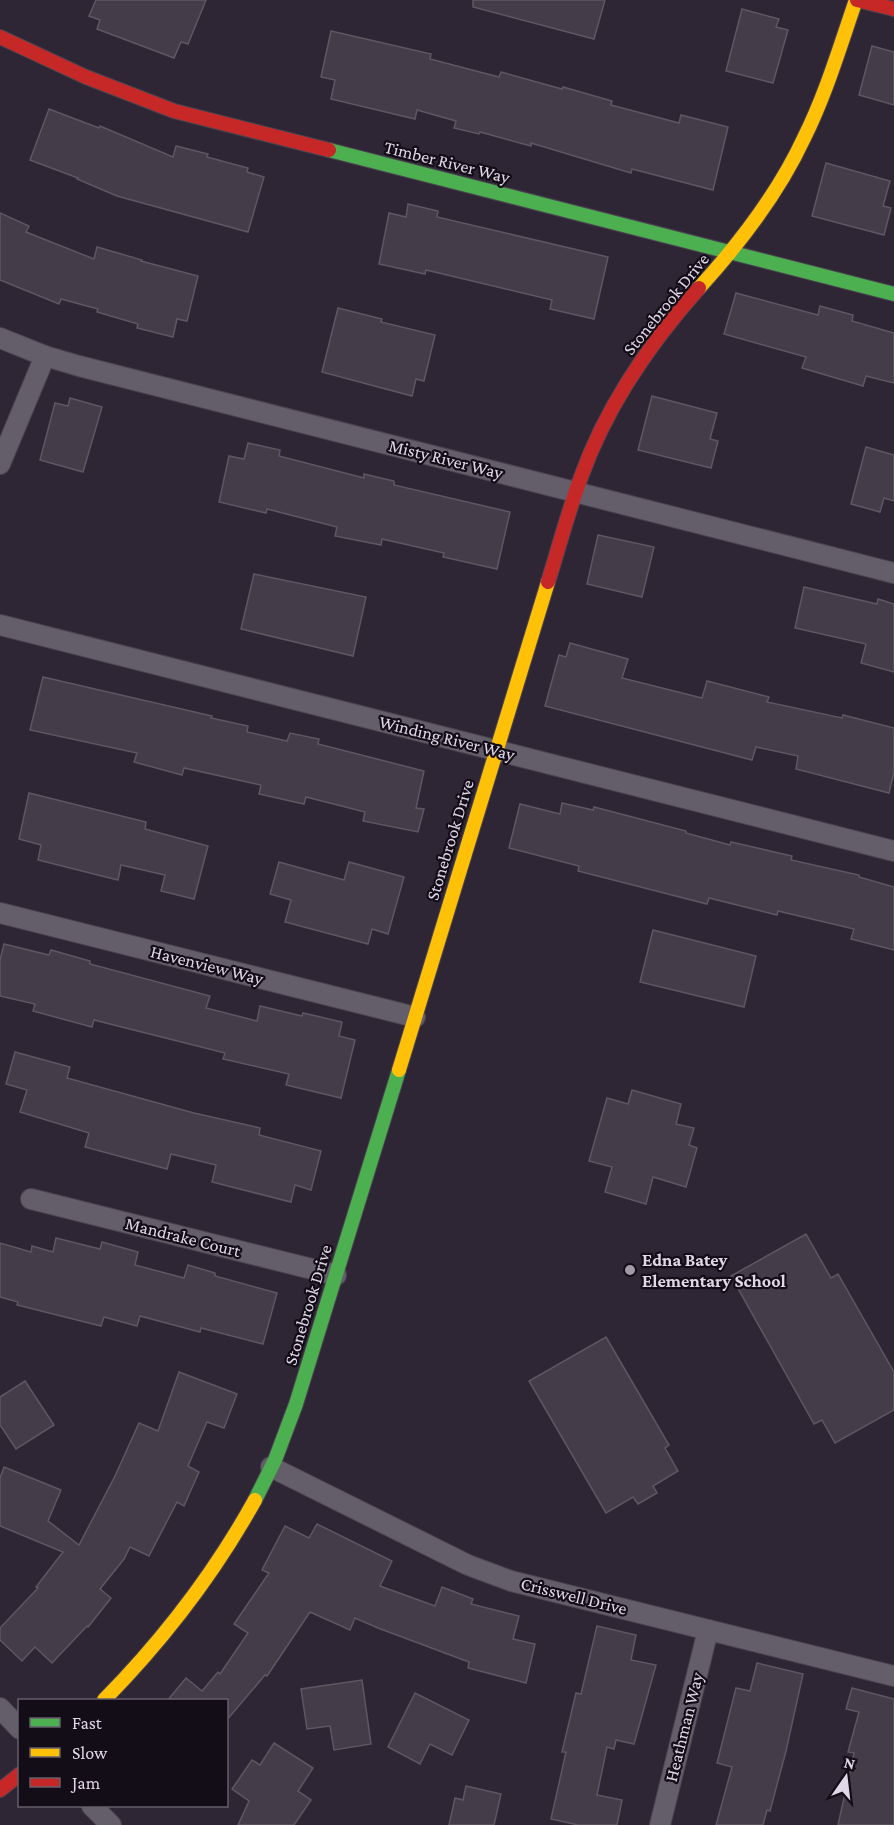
<svg xmlns="http://www.w3.org/2000/svg" width="894" height="1825" font-family="'Crimson Pro',serif">
  <style>
    .building { fill: #443d49; stroke: #5e5763; stroke-width: 1.5 }
    .lines { fill: none; stroke-linecap: round; stroke-linejoin: round }
    .street-casing { stroke: #4a4450; stroke-width: 22 }
    .fast-casing { stroke: #4a4450; stroke-width: 16 }
    .slow-casing { stroke: #4a4450; stroke-width: 16 }
    .jam-casing { stroke: #4a4450; stroke-width: 16 }
    .street { stroke: #645d6a; stroke-width: 20 }
    .fast { stroke: #4caf50; stroke-width: 14 }
    .slow { stroke: #ffc107; stroke-width: 14 }
    .jam { stroke: #c62828; stroke-width: 14 }
    .poi-dot { fill: #a299a9; stroke: #130d18; stroke-width: 2 }
    .labels { text-anchor: middle; stroke-width: 4.5; stroke-linejoin: round; paint-order: stroke }
    .street-label { font-size: 18px; fill: #e0d7e8; stroke: #130d18 }
    .poi-label { font-size: 18px; font-weight: bold; fill: #e0d7e8; stroke: #130d18; text-anchor: start }
  </style>
  <rect width="100%" height="100%" fill="#2e2634"/>
  <g class="building">
    <polygon points="96,0 206,0 188,44 181,42 174,58 97,29 100,20 89,16"/>
    <polygon points="473,0 605,0 594,39 473,7"/>
    <polygon points="742,9 779,19 776,27 788,30 773,83 726,71"/>
    <polygon points="331,31 431,54 430,59 499,77 501,72 562,89 563,87 612,101 611,105 679,123 681,115 728,127 713,190 632,169 631,173 531,143 531,146 480,132 479,134 454,128 456,121 417,110 415,119 331,99 335,80 321,77"/>
    <polygon points="872,46 894,52 894,105 859,95"/>
    <polygon points="49,109 99,128 100,126 173,157 176,146 208,154 207,157 248,168 247,172 264,177 248,232 117,196 77,179 78,178 30,160"/>
    <polygon points="826,163 890,181 883,206 891,208 884,235 812,216"/>
    <polygon points="408,204 438,211 437,217 608,257 594,319 550,309 552,300 426,270 425,274 379,264 389,213 406,217"/>
    <polygon points="0,213 29,226 26,232 94,259 97,247 142,260 141,261 198,276 187,321 177,319 173,337 137,328 138,324 97,312 98,309 61,299 59,304 0,280"/>
    <polygon points="736,293 818,315 820,306 853,315 852,321 894,333 894,383 866,376 863,386 802,368 806,357 724,334"/>
    <polygon points="338,308 382,319 381,322 435,335 424,381 416,379 412,396 322,372"/>
    <polygon points="652,396 717,413 710,439 718,441 711,468 638,450"/>
    <polygon points="70,398 102,407 83,472 40,460 55,403 68,406"/>
    <polygon points="248,443 280,450 279,456 364,478 364,474 394,481 394,485 510,512 497,569 443,557 444,553 382,539 381,545 335,536 337,527 267,509 266,513 219,502 229,456 244,459"/>
    <polygon points="866,447 894,455 894,501 884,498 880,512 851,504"/>
    <polygon points="598,535 654,547 642,597 587,584"/>
    <polygon points="254,574 366,597 353,656 241,629"/>
    <polygon points="804,587 877,604 878,599 894,604 894,672 861,663 866,644 795,628"/>
    <polygon points="570,643 628,659 622,678 702,698 707,681 769,697 767,702 842,718 843,715 894,728 894,772 889,793 796,769 798,756 756,747 752,760 545,706 559,655 566,657"/>
    <polygon points="43,677 212,716 211,718 248,726 247,732 287,741 290,733 319,739 318,744 424,771 416,808 424,809 418,832 363,821 365,812 306,797 304,804 259,794 261,785 184,768 182,775 134,762 137,753 30,730"/>
    <polygon points="29,793 146,822 145,829 208,846 194,899 161,891 165,875 121,865 118,880 38,860 41,845 19,839"/>
    <polygon points="562,803 593,810 594,807 686,831 686,833 730,845 731,842 792,856 791,860 859,875 859,877 894,887 894,950 851,939 854,929 778,911 777,915 709,898 707,904 578,871 579,866 509,848 520,804 560,814"/>
    <polygon points="279,862 344,880 349,862 404,877 388,934 372,929 368,944 285,922 291,900 270,894"/>
    <polygon points="653,930 756,956 744,1007 640,982"/>
    <polygon points="4,944 49,955 51,950 90,961 90,964 210,996 206,1008 257,1021 260,1006 302,1016 303,1013 342,1022 339,1036 355,1040 341,1098 286,1085 289,1074 223,1059 225,1053 94,1020 92,1027 33,1011 35,1004 0,996 0,960"/>
    <polygon points="15,1052 70,1067 67,1078 194,1113 260,1128 259,1135 321,1151 311,1190 295,1185 291,1202 212,1182 216,1165 171,1154 167,1169 85,1147 89,1133 20,1112 27,1090 6,1084"/>
    <polygon points="632,1090 681,1104 676,1124 694,1128 689,1145 697,1148 686,1187 653,1177 646,1204 605,1192 612,1167 589,1161 607,1098 628,1104"/>
    <polygon points="806,1234 831,1278 838,1274 894,1372 894,1410 835,1443 822,1420 814,1424 731,1276"/>
    <polygon points="56,1238 100,1249 102,1242 138,1252 135,1265 184,1278 188,1265 215,1273 215,1276 277,1293 263,1344 201,1328 200,1332 140,1316 137,1326 104,1317 101,1326 17,1305 18,1302 0,1297 0,1243 31,1252 32,1246 53,1252"/>
    <polygon points="606,1337 669,1445 665,1448 678,1471 653,1486 657,1493 638,1504 633,1497 606,1513 529,1381"/>
    <polygon points="179,1372 237,1394 224,1428 207,1422 188,1466 199,1472 184,1506 177,1502 149,1556 130,1547 124,1559 100,1589 111,1598 88,1627 87,1626 52,1663 35,1647 22,1661 0,1640 0,1628 38,1588 36,1587 63,1552 0,1526 0,1478 4,1467 61,1490 48,1521 79,1545 115,1476 139,1423 158,1431"/>
    <polygon points="25,1381 54,1425 16,1449 0,1425 0,1397"/>
    <polygon points="317,1524 392,1561 380,1586 435,1606 442,1587 473,1599 471,1604 519,1616 513,1639 535,1644 526,1683 468,1668 469,1662 378,1628 355,1618 350,1630 310,1612 267,1676 265,1675 226,1721 226,1701 167,1701 186,1678 202,1691 218,1672 220,1674 248,1633 234,1624 269,1573 262,1570 285,1526 309,1538"/>
    <polygon points="597,1626 636,1635 631,1660 656,1665 634,1744 616,1740 614,1749 607,1747 597,1795 622,1800 617,1825 578,1825 551,1819 566,1752 562,1752 576,1693 581,1694"/>
    <polygon points="757,1663 803,1674 786,1751 770,1811 767,1810 763,1825 716,1825 732,1767 717,1763 736,1688 750,1691"/>
    <polygon points="362,1680 371,1744 334,1750 330,1726 307,1729 301,1689"/>
    <polygon points="852,1688 894,1699 894,1825 838,1825 854,1753 848,1752 859,1712 846,1709"/>
    <polygon points="415,1693 469,1720 452,1755 430,1744 420,1764 388,1747"/>
    <polygon points="274,1743 313,1768 298,1791 311,1800 294,1825 238,1825 249,1801 232,1789 252,1760 260,1765"/>
    <polygon points="466,1786 501,1794 494,1825 449,1825 455,1798 463,1800"/>
  </g>
  <g class="lines">
    <defs>
      <g id="street">
        <polyline points="0,338 45,356 79,366 894,573"/>
        <polyline points="0,464 45,356"/>
        <polyline points="0,625 894,851"/>
        <polyline points="0,913 415,1017"/>
        <polyline points="31,1199 336,1275"/>
        <polyline points="271,1467 468,1565 511,1581 894,1676"/>
        <polyline points="0,1708 20,1729"/>
        <polyline points="92,1806 111,1825"/>
        <polyline points="660,1825 708,1630"/>
      </g>
      <g id="fast">
        <polyline points="329,150 894,294"/>
        <polyline points="255,1500 275,1460 296,1404 399,1070"/>
      </g>
      <g id="slow">
        <path d="M699 288C741 242 778 194 804 138 826 94 840 46 856 0"/>
        <polyline points="399,1070 548,582"/>
        <path d="M104 1700C164 1639 214 1574 255 1500"/>
      </g>
      <g id="jam">
        <polyline points="857,0 894,9"/>
        <polyline points="0,37 86,77 174,111 329,150"/>
        <path d="M548 582C559 547 568 512 581 477 606 407 650 343 699 288"/>
        <polyline points="0,1790 20,1774"/>
      </g>
    </defs>
    <use href="#street" class="street-casing"/>
    <use href="#fast" class="fast-casing"/>
    <use href="#slow" class="slow-casing"/>
    <use href="#jam" class="jam-casing"/>
    <use href="#street" class="street"/>
    <use href="#fast" class="fast"/>
    <use href="#slow" class="slow"/>
    <use href="#jam" class="jam"/>
  </g>
  <circle class="poi-dot" cx="630" cy="1270" r="6"/>
  <g class="labels">
    <g class="street-label">
      <text transform="translate(447 162) rotate(14)" y="6">Timber River Way</text>
      <text transform="translate(666 304) rotate(-51)" y="6">Stonebrook Drive</text>
      <text transform="translate(446 459) rotate(14)" y="6">Misty River Way</text>
      <text transform="translate(447 738) rotate(14)" y="6">Winding River Way</text>
      <text transform="translate(450 840) rotate(-73)" y="6">Stonebrook Drive</text>
      <text transform="translate(207 965) rotate(14)" y="6">Havenview Way</text>
      <text transform="translate(183 1237) rotate(14)" y="6">Mandrake Court</text>
      <text transform="translate(308 1305) rotate(-73)" y="6">Stonebrook Drive</text>
      <text transform="translate(574 1596) rotate(14)" y="6">Crisswell Drive</text>
      <text transform="translate(684 1727) rotate(-76)" y="6">Heathman Way</text>
    </g>
    <g class="poi-label">
      <text x="642" y="1266">Edna Batey<tspan x="642" dy="21">Elementary School</tspan></text>
    </g>
  </g>
  <rect x="18" y="1699" width="210" height="108" fill="#130d18" stroke="#655e6b" stroke-width="1.5"/>
  <rect x="30" y="1718" width="30" height="9" fill="#4caf50" stroke="#655e6b" stroke-width="1.5"/>
  <text x="72" y="1729" font-size="18" fill="#e0d7e8">Fast</text>
  <rect x="30" y="1748" width="30" height="9" fill="#ffc107" stroke="#655e6b" stroke-width="1.5"/>
  <text x="72" y="1759" font-size="18" fill="#e0d7e8">Slow</text>
  <rect x="30" y="1778" width="30" height="9" fill="#c62828" stroke="#655e6b" stroke-width="1.5"/>
  <text x="72" y="1789" font-size="18" fill="#e0d7e8">Jam</text>
  <g transform="translate(846 1777) rotate(14)" stroke="#130d18" stroke-width="4.5" paint-order="stroke">
  <path d="M0-4.5L10 22L0 15L-10 22Z" fill="#e0d7e8"/>
  <text y="-9" font-size="16" font-weight="bold" text-anchor="middle" fill="#e0d7e8">N</text>
  </g>
</svg>
